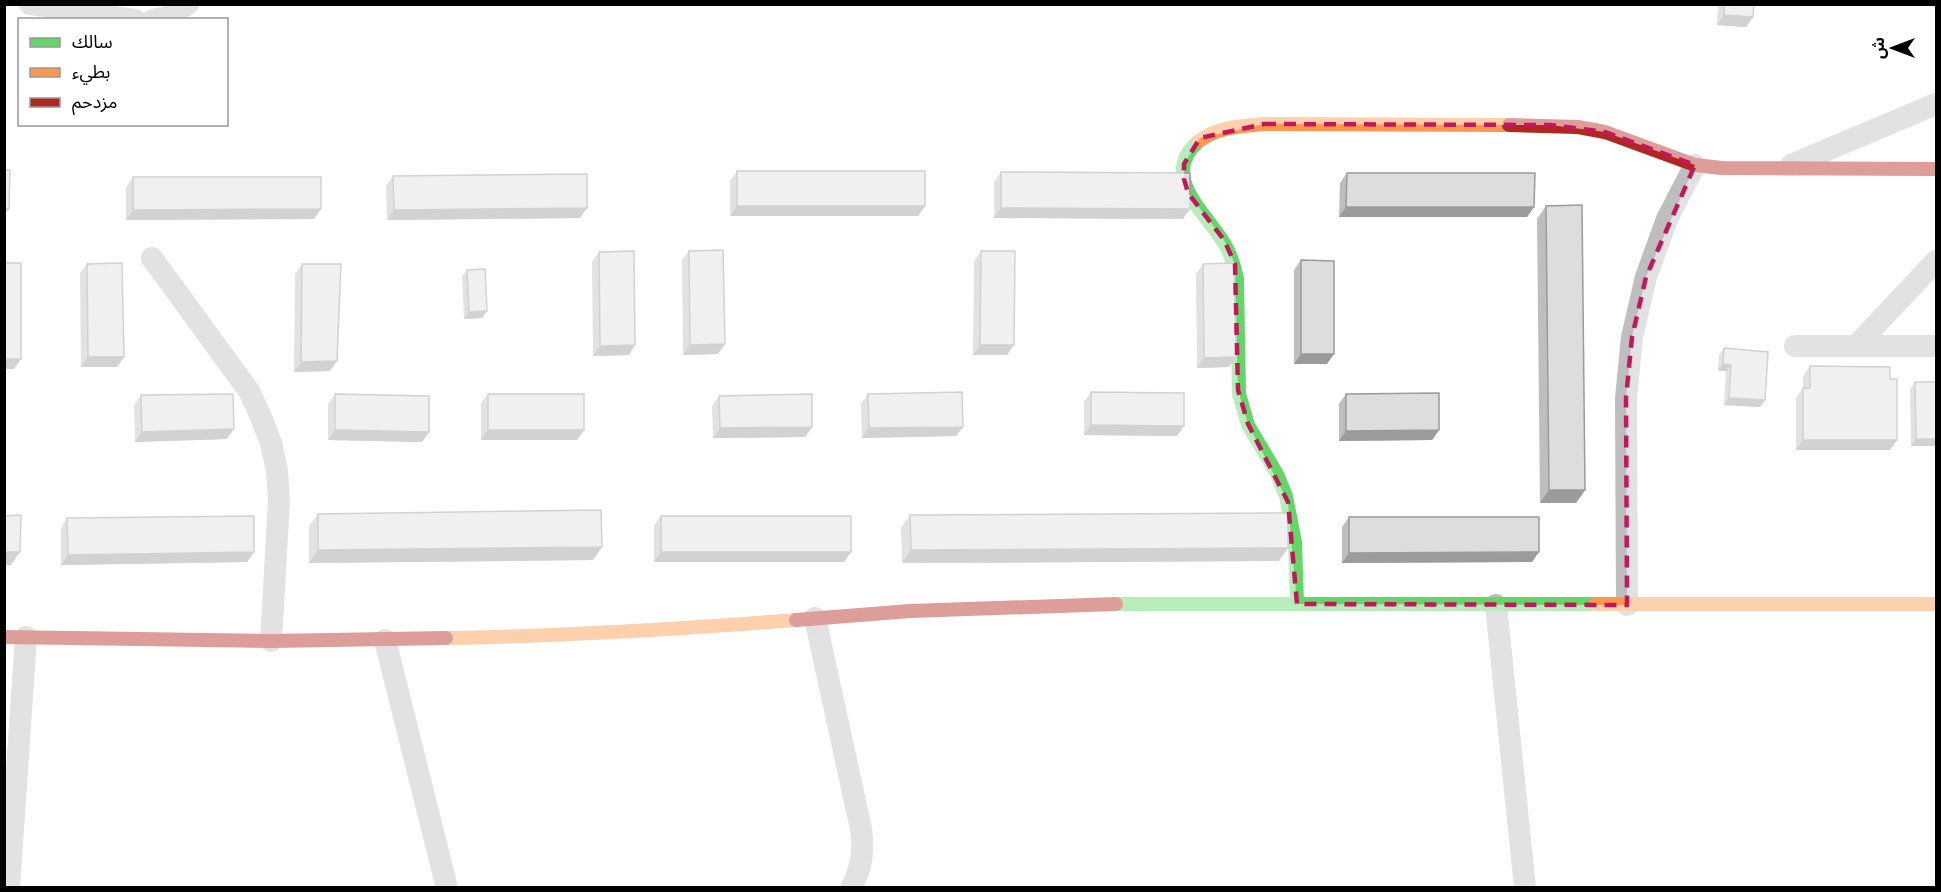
<svg xmlns="http://www.w3.org/2000/svg" width="1941" height="892" font-family="Karla,'Noto Sans Arabic',sans-serif">
  <style>
    .lines { fill: none; stroke-linecap: round; stroke-linejoin: round }
    .street { stroke: #bebebe; stroke-width: 22 }
    .fast { stroke: #63d668; stroke-width: 14 }
    .slow { stroke: #ff974d; stroke-width: 14 }
    .jam { stroke: #b3261e; stroke-width: 14 }
    .wall { fill: #bebebe }
    .shaded-wall { fill: #9b9b9b }
    .building { fill: #ddd; stroke: #9b9b9b; stroke-width: 1.5 }
    .marked { fill: none; stroke: #c2185b; stroke-width: 4.5; stroke-dasharray: 12 8; stroke-linejoin: round }
  </style>
  <rect width="100%" height="100%" fill="#fff"/>
  <g class="lines">
    <g class="street">
      <polyline points="30,4 135,20"/>
      <polyline points="153,20 167,17 188,4"/>
      <polyline points="1791,165 1936,104"/>
      <polyline points="152,258 249,391 261,417 271,443 277,471 279,500 271,641"/>
      <polyline points="1795,346 1936,346"/>
      <polyline points="1856,346 1936,261"/>
      <polyline points="1496,605 1525,888"/>
      <polyline points="1627,605 1626,398 1632,337 1646,277 1667,219 1695,165"/>
      <path d="M815 618 861 829C864 852 862 867 851 888"/>
      <polyline points="385,640 447,888"/>
      <polyline points="9,888 26,637"/>
    </g>
    <g class="fast">
      <path d="M1199 141C1158 175 1206 213 1224 243 1231 254 1234 265 1237 278L1239 394 1248 425 1277 474 1286 496 1295 542 1297 604"/>
      <polyline points="1116,604 1596,604"/>
    </g>
    <g class="slow">
      <path d="M1199 141C1217 127 1242 126 1264 124L1509 125"/>
      <polyline points="1596,604 1936,604"/>
      <path d="M446 638C563 636 679 629 796 620"/>
    </g>
    <g class="jam">
      <polyline points="1509,125 1578,127 1605,132 1695,165 1722,168 1936,169"/>
      <polyline points="796,620 910,611 1116,604"/>
      <polyline points="4,637 271,641 446,638"/>
    </g>
  </g>
  <g class="wall">
    <polygon points="1718,4 1754,4 1753,17 1746,27 1717,25"/>
    <polygon points="737,171 925,206 918,216 730,216 730,181"/>
    <polygon points="1001,172 1183,219 994,218 994,182"/>
    <polygon points="1347,173 1534,207 1527,217 1339,217 1340,183"/>
    <polygon points="393,176 580,218 387,220 386,186"/>
    <polygon points="133,177 314,219 126,220 126,187"/>
    <polygon points="1546,206 1585,490 1576,503 1540,503 1537,219"/>
    <polygon points="689,251 718,354 683,355 682,260"/>
    <polygon points="981,251 1007,355 973,355 974,261"/>
    <polygon points="599,252 629,355 593,356 592,262"/>
    <polygon points="1301,260 1327,364 1294,364 1294,270"/>
    <polygon points="87,264 124,357 117,367 81,367 80,273"/>
    <polygon points="302,264 330,371 294,372 295,274"/>
    <polygon points="1203,264 1229,367 1197,368 1196,274"/>
    <polygon points="467,270 482,318 464,319 462,276"/>
    <polygon points="1724,348 1765,400 1760,407 1724,405 1726,371 1718,371 1719,355"/>
    <polygon points="1810,366 1890,379 1897,440 1890,450 1796,450 1796,398 1803,388 1803,376"/>
    <polygon points="1915,382 1936,382 1936,446 1911,446 1910,389"/>
    <polygon points="1091,392 1177,436 1084,435 1084,402"/>
    <polygon points="335,394 429,432 422,442 328,440 328,404"/>
    <polygon points="488,394 584,430 577,440 481,440 481,403"/>
    <polygon points="868,394 963,427 956,436 862,438 861,404"/>
    <polygon points="1346,394 1439,430 1432,440 1339,441 1339,404"/>
    <polygon points="141,395 227,439 135,442 134,405"/>
    <polygon points="719,396 812,427 805,437 713,438 712,406"/>
    <polygon points="318,514 602,547 593,560 309,563 309,526"/>
    <polygon points="910,515 1279,561 902,563 901,528"/>
    <polygon points="661,516 851,552 844,562 654,562 654,525"/>
    <polygon points="1349,517 1532,562 1342,563 1342,527"/>
    <polygon points="67,518 254,552 247,562 61,565 61,528"/>
  </g>
  <g class="shaded-wall">
    <polygon points="1724,15 1753,17 1746,27 1717,25"/>
    <polygon points="737,206 925,206 918,216 730,216"/>
    <polygon points="1346,207 1534,207 1527,217 1339,217"/>
    <polygon points="587,208 580,218 387,220 394,210"/>
    <polygon points="1001,208 1190,209 1183,219 994,218"/>
    <polygon points="4,209 9,209 4,215"/>
    <polygon points="321,209 314,219 126,220 133,210"/>
    <polygon points="487,311 482,318 464,319 469,312"/>
    <polygon points="725,344 718,354 683,355 690,345"/>
    <polygon points="635,345 629,355 593,356 600,346"/>
    <polygon points="980,345 1014,345 1007,355 973,355"/>
    <polygon points="1301,354 1334,354 1327,364 1294,364"/>
    <polygon points="88,357 124,357 117,367 81,367"/>
    <polygon points="1236,357 1229,367 1197,368 1204,358"/>
    <polygon points="4,359 21,359 14,369 4,369"/>
    <polygon points="337,361 330,371 294,372 301,362"/>
    <polygon points="1723,364 1731,365 1726,371 1718,371"/>
    <polygon points="1729,398 1765,400 1760,407 1724,405"/>
    <polygon points="1091,425 1184,426 1177,436 1084,435"/>
    <polygon points="812,427 805,437 713,438 720,428"/>
    <polygon points="963,427 956,436 862,438 869,428"/>
    <polygon points="234,429 227,439 135,442 142,432"/>
    <polygon points="335,430 429,432 422,442 328,440"/>
    <polygon points="488,430 584,430 577,440 481,440"/>
    <polygon points="1439,430 1432,440 1339,441 1346,431"/>
    <polygon points="1916,439 1936,439 1936,446 1911,446"/>
    <polygon points="1803,440 1897,440 1890,450 1796,450"/>
    <polygon points="1549,490 1585,490 1576,503 1540,503"/>
    <polygon points="602,547 593,560 309,563 318,550"/>
    <polygon points="1288,548 1279,561 902,563 911,550"/>
    <polygon points="4,552 20,552 11,565 4,565"/>
    <polygon points="254,552 247,562 61,565 68,555"/>
    <polygon points="661,552 851,552 844,562 654,562"/>
    <polygon points="1539,552 1532,562 1342,563 1349,553"/>
  </g>
  <g class="building">
    <polygon points="1724,4 1754,4 1753,17 1724,15"/>
    <polygon points="4,170 10,170 9,209 4,209"/>
    <rect x="737" y="171" width="188" height="35"/>
    <polygon points="1001,172 1190,173 1190,209 1001,208"/>
    <polygon points="1347,173 1535,173 1534,207 1346,207"/>
    <polygon points="587,174 587,208 394,210 393,176"/>
    <polygon points="133,177 321,177 321,209 133,210"/>
    <polygon points="1582,205 1585,490 1549,490 1546,206"/>
    <polygon points="723,250 725,344 690,345 689,251"/>
    <polygon points="634,251 635,345 600,346 599,252"/>
    <polygon points="981,251 1015,251 1014,345 980,345"/>
    <polygon points="1301,260 1334,261 1334,354 1301,354"/>
    <rect x="4" y="263" width="17" height="96"/>
    <polygon points="122,263 124,357 88,357 87,264"/>
    <polygon points="1234,263 1236,357 1204,358 1203,264"/>
    <polygon points="302,264 341,264 337,361 301,362"/>
    <polygon points="485,269 487,311 469,312 467,270"/>
    <polygon points="1724,348 1768,352 1765,400 1729,398 1731,365 1723,364"/>
    <polygon points="1810,366 1890,367 1890,379 1897,379 1897,440 1803,440 1803,388 1810,388"/>
    <polygon points="1915,382 1936,382 1936,439 1916,439"/>
    <polygon points="962,392 963,427 869,428 868,394"/>
    <polygon points="1091,392 1184,393 1184,426 1091,425"/>
    <polygon points="1439,393 1439,430 1346,431 1346,394"/>
    <polygon points="233,394 234,429 142,432 141,395"/>
    <polygon points="335,394 429,396 429,432 335,430"/>
    <rect x="488" y="394" width="96" height="36"/>
    <polygon points="812,394 812,427 720,428 719,396"/>
    <polygon points="601,510 602,547 318,550 318,514"/>
    <polygon points="1288,513 1288,548 911,550 910,515"/>
    <polygon points="21,515 20,552 4,552 4,516"/>
    <polygon points="254,516 254,552 68,555 67,518"/>
    <rect x="661" y="516" width="190" height="36"/>
    <polygon points="1349,517 1539,517 1539,552 1349,553"/>
  </g>
  <path d="M0 0H1941V892H0ZM1264 124 1550 125 1605 132 1695 165 1646 277 1632 337 1626 398 1627 605 1297 604 1288 502 1248 424 1238 390 1235 264 1224 240 1188 193 1184 179V164L1200 138Z" fill="#fff" fill-opacity=".55" fill-rule="evenodd"/>
  <path class="marked" d="M1264 124 1550 125 1605 132 1695 165 1646 277 1632 337 1626 398 1627 605 1297 604 1288 502 1248 424 1238 390 1235 264 1224 240 1188 193 1184 179V164L1200 138Z"/>
  <rect width="1941" height="892" fill="none" stroke="#000000" stroke-width="12"/>
  <rect x="18" y="18" width="210" height="108" fill="#ffffff" stroke="#999999" stroke-width="1.5"/>
  <rect x="30" y="38" width="30" height="9" fill="#63d668" stroke="#999999" stroke-width="1.5"/>
  <text x="72" y="48" font-size="18" fill="#000000">سالك</text>
  <rect x="30" y="68" width="30" height="9" fill="#ff974d" stroke="#999999" stroke-width="1.5"/>
  <text x="72" y="78" font-size="18" fill="#000000">بطيء</text>
  <rect x="30" y="98" width="30" height="9" fill="#b3261e" stroke="#999999" stroke-width="1.5"/>
  <text x="72" y="108" font-size="18" fill="#000000">مزدحم</text>
  <g transform="translate(1893 48) rotate(270)" stroke="#ffffff" stroke-width="4.5" paint-order="stroke">
  <path d="M0-4.5L10 22L0 15L-10 22Z" fill="#000000"/>
  <text y="-9" font-size="16" font-weight="bold" text-anchor="middle" fill="#000000">ش</text>
  </g>
</svg>
